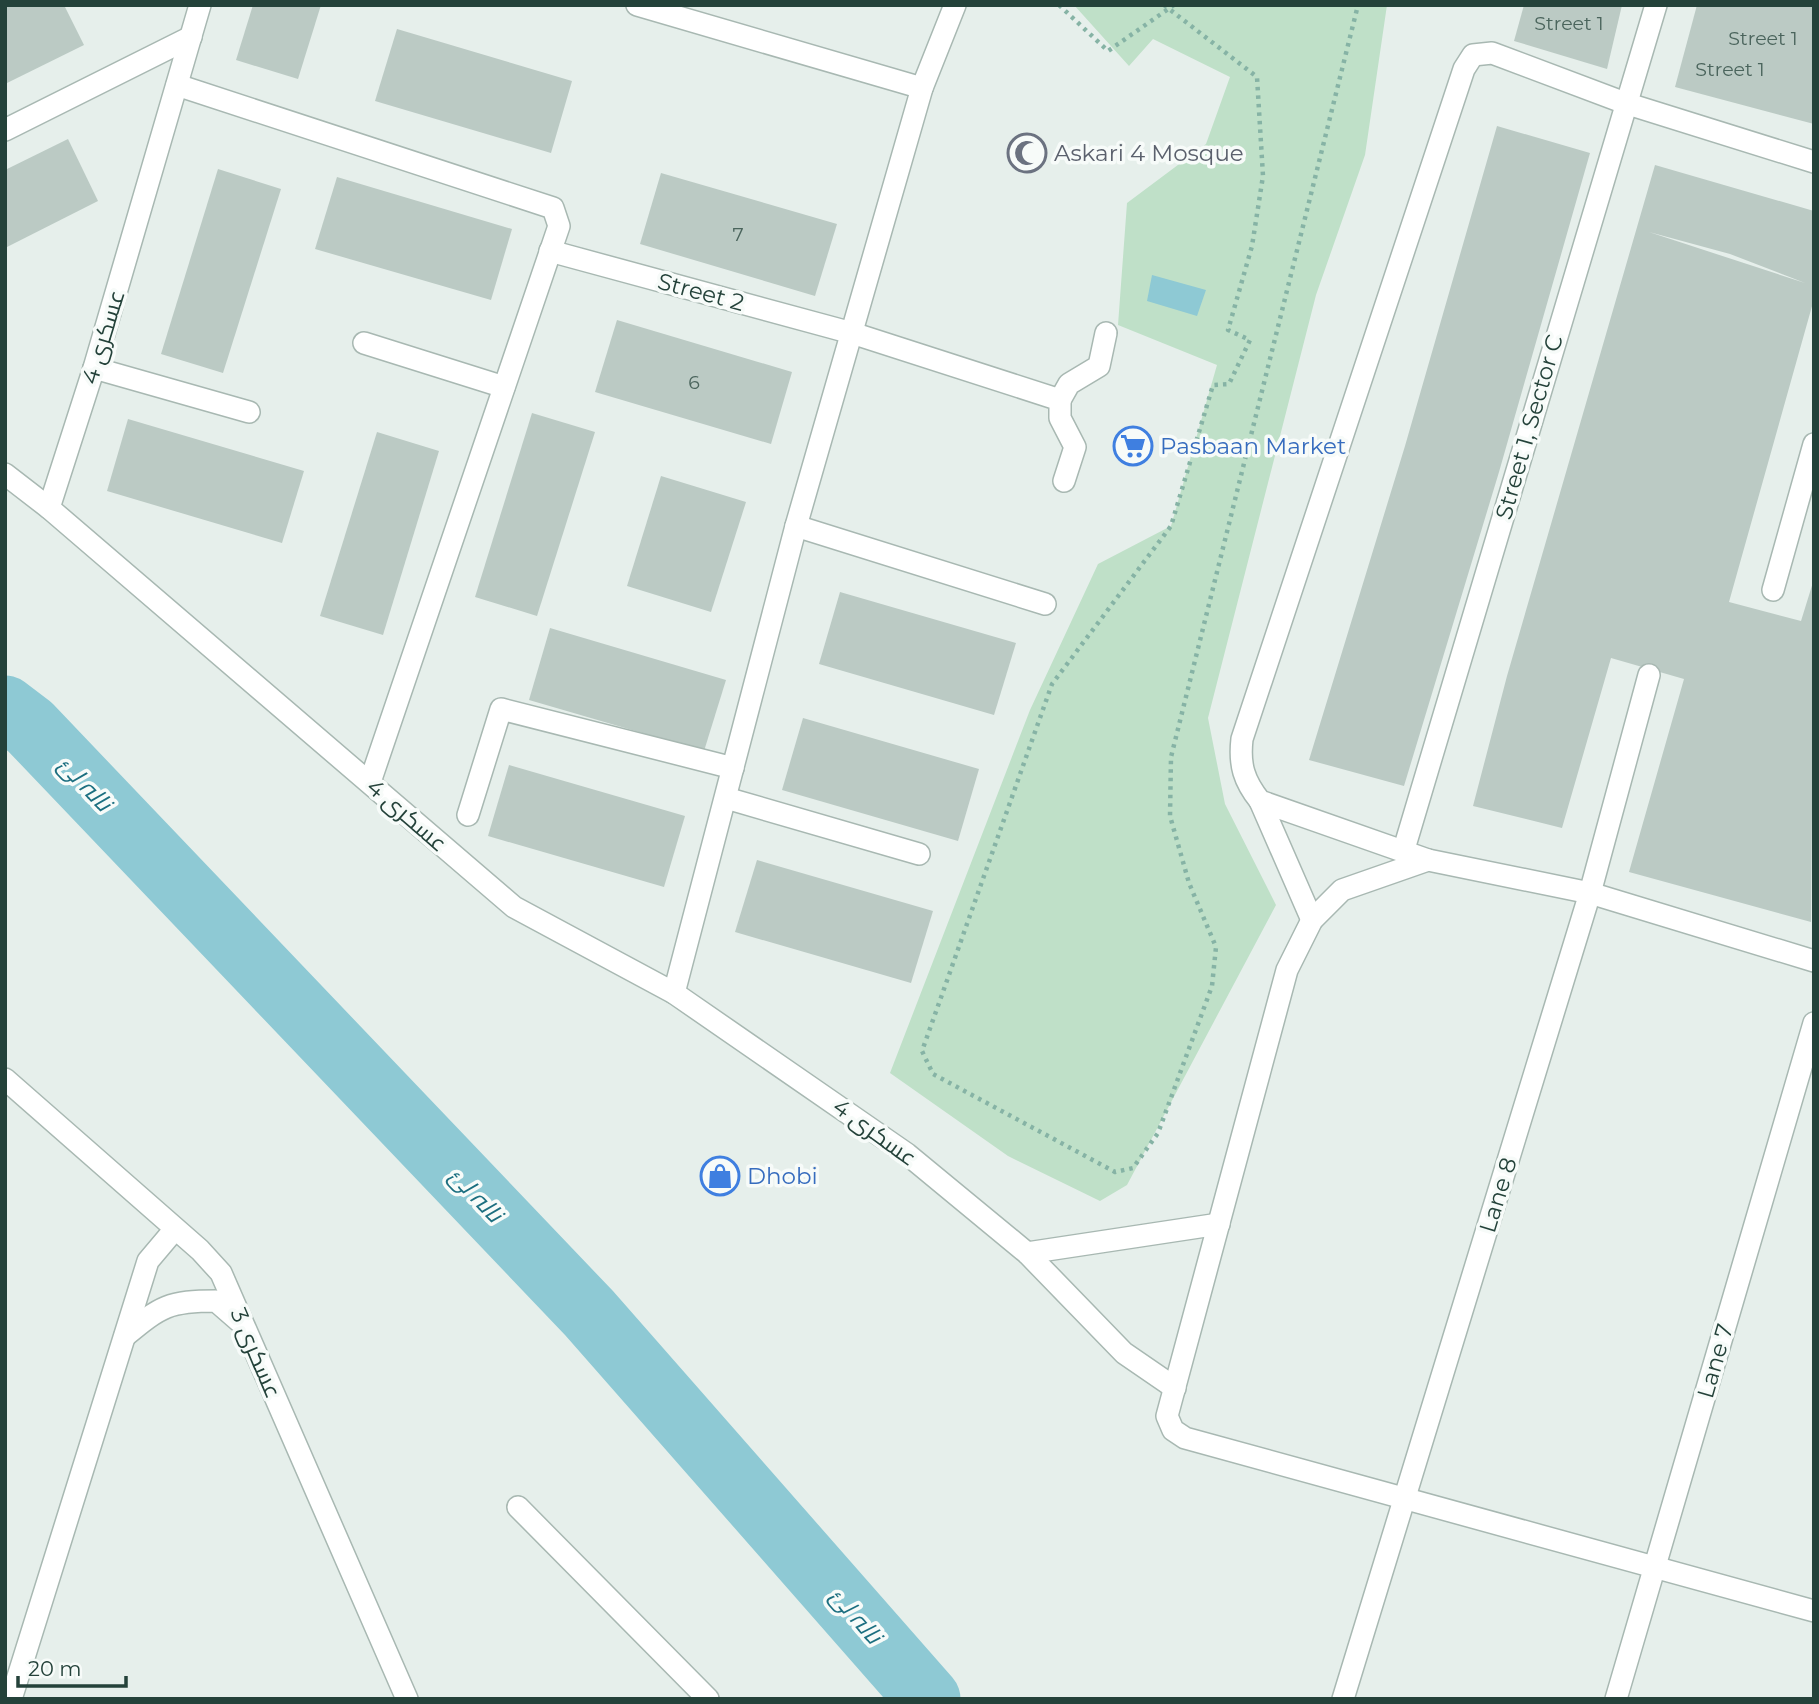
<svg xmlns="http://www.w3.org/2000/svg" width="1819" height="1704" font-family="Montserrat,Cairo,sans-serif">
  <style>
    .green { fill: #bfe0c8 }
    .water { fill: #8ec9d4 }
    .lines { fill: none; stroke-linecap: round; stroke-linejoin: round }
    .river { stroke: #8ec9d4; stroke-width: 65 }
    .building { fill: #bbcac4; fill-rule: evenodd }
    .minor-casing { stroke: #a8b8b2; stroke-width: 24 }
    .path { stroke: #86b3a5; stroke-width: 4.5; stroke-dasharray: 3.5 5; stroke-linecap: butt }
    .minor { stroke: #fff; stroke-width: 21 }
    .labels { text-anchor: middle; stroke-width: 7; stroke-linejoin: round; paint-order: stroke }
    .number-label { font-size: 19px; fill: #4a645c }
    .worship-label { font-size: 23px; fill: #5b616d; stroke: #f7fbf9; text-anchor: start }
    .street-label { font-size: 23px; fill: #24423a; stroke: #f7fbf9 }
    .shop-label { font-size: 23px; fill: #366cbe; stroke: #f7fbf9; text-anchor: start }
    .water-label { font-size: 24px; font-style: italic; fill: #1c6f80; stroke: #f7fbf9 }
  </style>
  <rect width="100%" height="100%" fill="#e6efeb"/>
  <polygon class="green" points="1074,5 1387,5 1365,155 1316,295 1208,718 1225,804 1276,905 1127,1185 1100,1201 1008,1156 890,1073 1030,710 1098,564 1171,526 1217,365 1118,325 1127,203 1206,144 1230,77 1153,39 1129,66"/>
  <polygon class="water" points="1152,275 1206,290 1197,316 1147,301"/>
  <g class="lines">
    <polyline class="river" points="5,708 30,727 589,1313 928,1699"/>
  </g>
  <g class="building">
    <polygon points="64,5 84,45 5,84 5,6"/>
    <polygon points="253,5 321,5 298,79 236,60"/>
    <polygon points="1524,5 1622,5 1607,69 1514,41"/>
    <polygon points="1697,5 1814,5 1814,124 1675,87"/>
    <polygon points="397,29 572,81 551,153 375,101"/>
    <polygon points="1497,126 1590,153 1499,472 1404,786 1309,760 1405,446"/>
    <polygon points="68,139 98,201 5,248 5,170"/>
    <path d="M1655 165 1814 211V299L1729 602 1801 621 1814 579 1811 922 1629 872 1684 679 1611 658 1562 828 1473 806 1507 676ZM1649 232 1730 254 1805 283Z"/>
    <polygon points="218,169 281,189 223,373 161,354"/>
    <polygon points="661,173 837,224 815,296 640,244"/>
    <polygon points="337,177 512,229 491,300 315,249"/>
    <polygon points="617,320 792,372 771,444 595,392"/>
    <polygon points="532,413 595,432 537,616 475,597"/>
    <polygon points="128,419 304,471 282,543 107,491"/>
    <polygon points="377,432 439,451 383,635 320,616"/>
    <polygon points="661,476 746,502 711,612 627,586"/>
    <polygon points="840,592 1016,643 994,715 819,664"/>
    <polygon points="550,628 726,680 704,751 529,700"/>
    <polygon points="803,718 979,769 958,841 782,790"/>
    <polygon points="509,765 685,816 664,887 488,836"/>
    <polygon points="757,860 933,911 911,983 735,932"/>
  </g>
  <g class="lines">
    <defs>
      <g id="minor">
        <polyline points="200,5 94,368 49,508 514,907 674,993 907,1154 1027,1253 1124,1353 1175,1388"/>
        <polyline points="637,5 922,88"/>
        <polyline points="177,85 553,208 559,226 370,782"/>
        <polyline points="5,130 191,37"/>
        <polyline points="550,251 852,333 1060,400 1060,418 1075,447 1064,481"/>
        <polyline points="364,343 504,387"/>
        <polyline points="94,368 249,412"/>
        <polyline points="1060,400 1069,384 1099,366 1106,333"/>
        <polyline points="5,474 49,508"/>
        <polyline points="796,526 1045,604"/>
        <polyline points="1773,590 1814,444"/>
        <polyline points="726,798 919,854"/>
        <polyline points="1260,801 1312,920"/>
        <polyline points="468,815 501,709 733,768"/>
        <polyline points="1404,849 1656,5"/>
        <path d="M1428 860 1260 801C1244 781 1239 765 1242 739L1464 69 1473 55 1492 53 1625 103 1814 162"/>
        <polyline points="1814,961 1590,893 1428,860 1342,890 1312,920 1287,970 1167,1416 1173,1430 1185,1438 1814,1611"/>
        <polyline points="674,993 796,526 922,88 955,5"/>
        <polyline points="5,1079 200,1250 221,1273 407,1699"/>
        <polyline points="1027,1253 1219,1224"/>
        <path d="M125 1336C161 1306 169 1301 216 1301L239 1321"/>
        <polyline points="518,1507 708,1699"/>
        <polyline points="11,1699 148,1261 175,1229"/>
        <polyline points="1343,1699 1590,893 1649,675"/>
        <polyline points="1616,1699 1814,1023"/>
      </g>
    </defs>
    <use href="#minor" class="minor-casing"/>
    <g class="path">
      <polyline points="1059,5 1108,51 1174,5"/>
      <polyline points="1164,5 1257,77 1263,176 1252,246 1228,330 1250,340 1229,384 1213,385 1171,526 1052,684 922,1051 933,1074 1115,1172 1133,1168 1158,1133 1212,986 1216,947 1189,883 1170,816 1171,757 1358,5"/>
    </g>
    <use href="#minor" class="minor"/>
  </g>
  <defs>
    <symbol id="mosque-ring" viewBox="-11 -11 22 22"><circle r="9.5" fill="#f7fbf9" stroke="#6b7280" stroke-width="1.5"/><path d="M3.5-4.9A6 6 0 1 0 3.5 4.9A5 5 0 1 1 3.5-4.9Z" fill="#6b7280"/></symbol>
    <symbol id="supermarket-ring" viewBox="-11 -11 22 22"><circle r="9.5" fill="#f7fbf9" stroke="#3f7fe0" stroke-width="1.5"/><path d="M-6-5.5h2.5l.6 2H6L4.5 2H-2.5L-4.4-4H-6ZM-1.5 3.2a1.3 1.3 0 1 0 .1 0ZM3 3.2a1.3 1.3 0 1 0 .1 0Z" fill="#3f7fe0"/></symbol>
    <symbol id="shop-ring" viewBox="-11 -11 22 22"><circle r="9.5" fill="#f7fbf9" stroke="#3f7fe0" stroke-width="1.5"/><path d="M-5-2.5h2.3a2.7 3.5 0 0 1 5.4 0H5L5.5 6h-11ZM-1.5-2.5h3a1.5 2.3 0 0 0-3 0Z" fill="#3f7fe0"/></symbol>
  </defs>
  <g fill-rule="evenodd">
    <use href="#mosque-ring" x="1005" y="131" width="44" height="44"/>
    <use href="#supermarket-ring" x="1111" y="424" width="44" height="44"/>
    <use href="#shop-ring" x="698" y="1154" width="44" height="44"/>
  </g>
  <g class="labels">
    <g class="number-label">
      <text x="1569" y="30">Street 1</text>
      <text x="1763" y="45">Street 1</text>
      <text x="1730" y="76">Street 1</text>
      <text x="738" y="241">7</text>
      <text x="694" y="389">6</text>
    </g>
    <g class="worship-label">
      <text x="1054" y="161">Askari 4 Mosque</text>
    </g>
    <g class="street-label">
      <text transform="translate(701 292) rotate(15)" y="8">Street 2</text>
      <text transform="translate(103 337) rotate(-73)" y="8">عسکری 4</text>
      <text transform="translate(1529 427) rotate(-74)" y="8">Street 1, Sector C</text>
      <text transform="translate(407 815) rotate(41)" y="8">عسکری 4</text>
      <text transform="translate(875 1132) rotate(36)" y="8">عسکری 4</text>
      <text transform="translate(1498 1195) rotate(-73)" y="8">Lane 8</text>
      <text transform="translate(256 1353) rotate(67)" y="8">عسکری 3</text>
      <text transform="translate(1715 1361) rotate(-74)" y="8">Lane 7</text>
    </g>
    <g class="shop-label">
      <text x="1160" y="454">Pasbaan Market</text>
      <text x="747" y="1184">Dhobi</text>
    </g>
    <g class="water-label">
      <text transform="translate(85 784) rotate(46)" y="8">نالہ لئ</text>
      <text transform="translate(476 1195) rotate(46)" y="8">نالہ لئ</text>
      <text transform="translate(856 1616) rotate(49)" y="8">نالہ لئ</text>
    </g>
  </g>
  <rect width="1819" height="1704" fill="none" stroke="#24423a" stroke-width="14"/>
  <path d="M18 1676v10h108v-10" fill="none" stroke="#24423a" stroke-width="3.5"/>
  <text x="28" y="1676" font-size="21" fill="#24423a" stroke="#f7fbf9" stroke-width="5" paint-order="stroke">20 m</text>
</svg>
